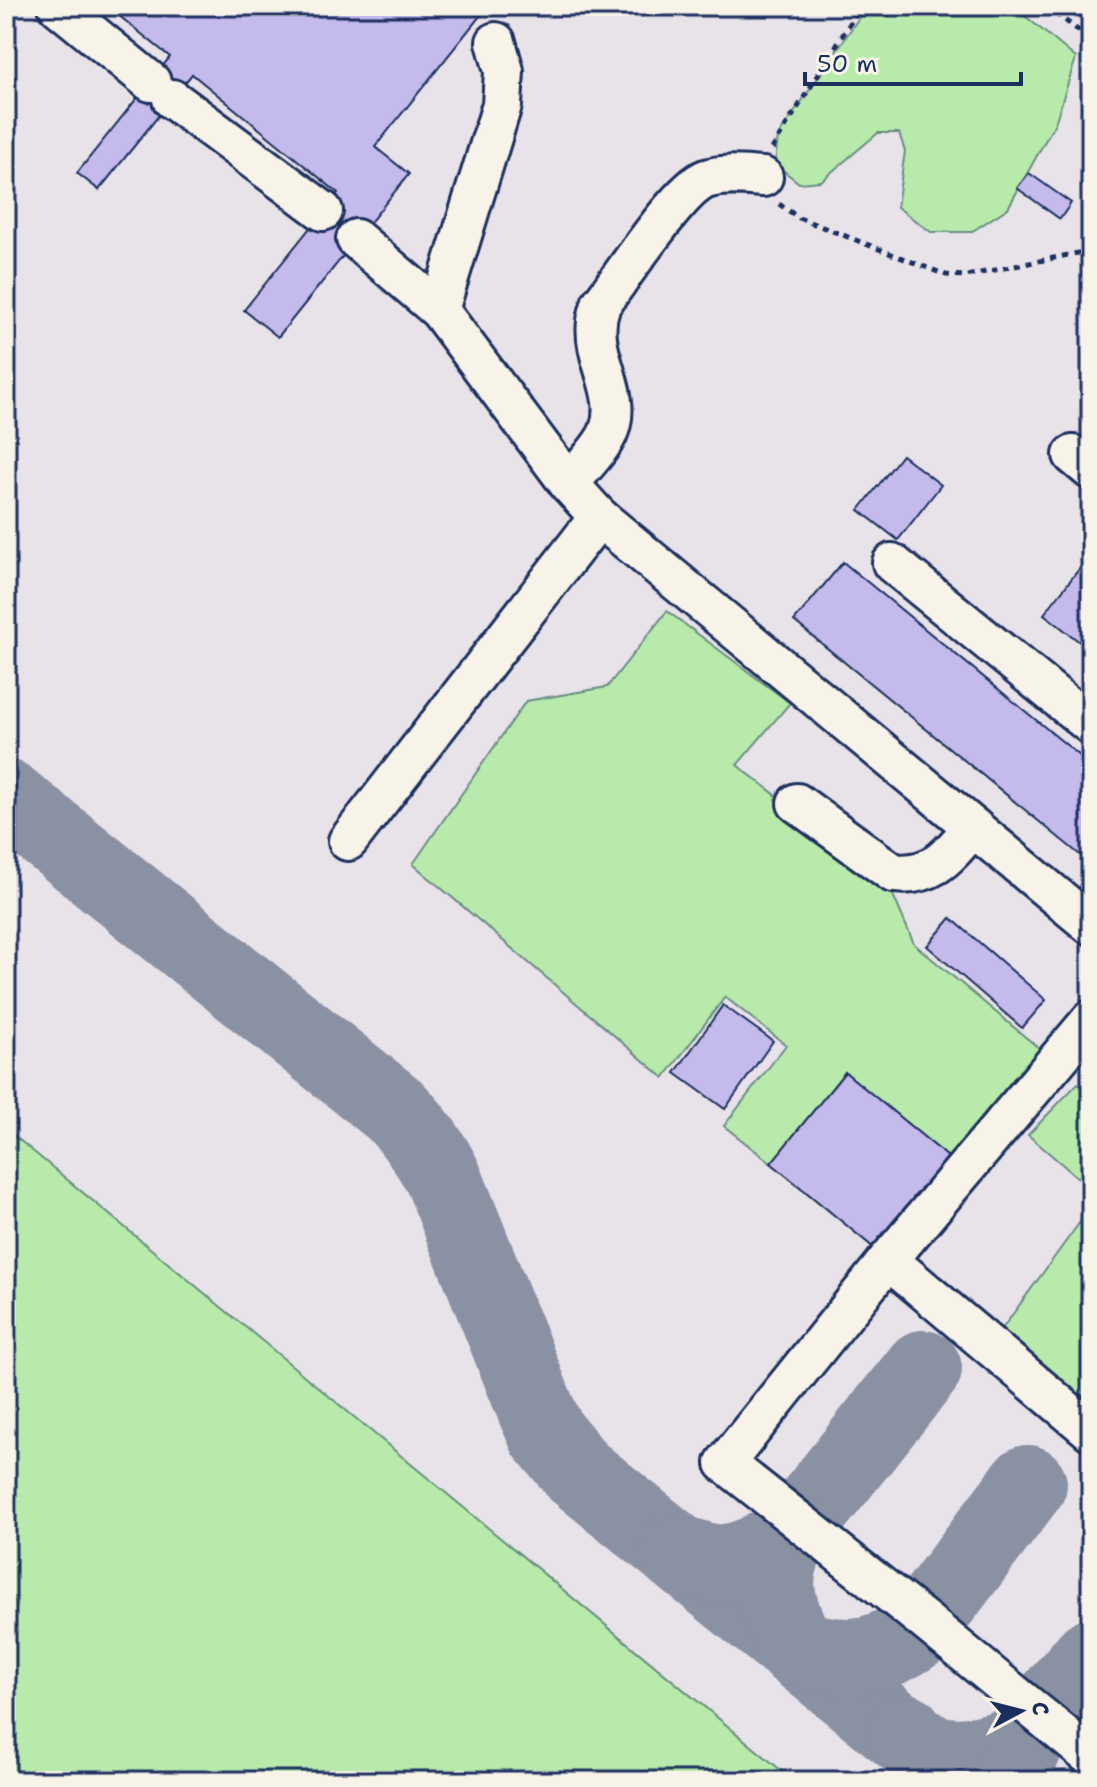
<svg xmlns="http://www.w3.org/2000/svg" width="1097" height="1787" font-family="'Shantell Sans',sans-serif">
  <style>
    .built { fill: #e8e2e9 }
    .green { fill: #b8ebab; stroke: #6a8d84; stroke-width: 2 }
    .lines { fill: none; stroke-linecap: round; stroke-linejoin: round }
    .taxiway { stroke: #8991a3; stroke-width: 78 }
    .building { fill: #c5baec; stroke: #1b2f5e; stroke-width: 2 }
    .minor-casing { stroke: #1b2f5e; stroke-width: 44 }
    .path { stroke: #1b2f5e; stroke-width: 5; stroke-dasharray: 6 6; stroke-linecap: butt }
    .minor { stroke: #f7f3e8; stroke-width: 38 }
  </style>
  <rect width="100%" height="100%" fill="#f7f3e8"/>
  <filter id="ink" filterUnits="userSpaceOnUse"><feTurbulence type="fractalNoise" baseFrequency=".0125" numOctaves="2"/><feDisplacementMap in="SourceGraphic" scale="16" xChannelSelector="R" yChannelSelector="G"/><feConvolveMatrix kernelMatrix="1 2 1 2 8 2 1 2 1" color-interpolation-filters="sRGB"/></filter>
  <g filter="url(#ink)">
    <rect class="built" x="6" y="6" width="1085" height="1775"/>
    <g class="green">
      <polygon points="867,6 1013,6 1076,58 1055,123 1008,208 971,232 931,232 897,207 905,151 899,133 878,133 821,181 799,183 775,164 778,136"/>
      <polygon points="667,611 790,703 737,765 887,881 914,944 1041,1050 948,1157 845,1072 771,1163 724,1126 786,1045 725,997 664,1078 413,864 526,701 607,687"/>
      <polygon points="1078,1083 1091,1094 1091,1189 1028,1135"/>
      <polygon points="6,1129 794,1781 6,1781"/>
      <polygon points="1091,1207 1091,1412 999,1333"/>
    </g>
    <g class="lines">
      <g class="taxiway">
        <path d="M6 798 395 1110C415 1131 430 1151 443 1177L537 1412 547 1434 578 1472 960 1781"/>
        <polyline points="792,1533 923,1369"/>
        <path d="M677 1553C689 1556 703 1562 715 1563 743 1565 770 1548 792 1533 766 1577 775 1605 797 1649 846 1662 874 1661 916 1632L1028 1484"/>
        <path d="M905 1732C931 1771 988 1756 1025 1741"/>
        <path d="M1014 1781C1016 1736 1064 1691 1091 1657"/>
      </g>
    </g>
    <g class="building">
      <polygon points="107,6 488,6 375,147 409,174 278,337 244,310 338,193 192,74 99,190 77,173 170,57"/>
      <polygon points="1029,173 1071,203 1060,219 1017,188"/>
      <polygon points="902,455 941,485 898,540 859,510"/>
      <polygon points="843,562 1091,765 1091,864 794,621"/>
      <polygon points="1080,568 1091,576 1091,651 1044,614"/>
      <polygon points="951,918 1046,1000 1022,1028 927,946"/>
      <polygon points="723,1005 773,1041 725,1109 675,1073"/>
      <polygon points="845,1072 948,1157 874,1248 771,1163"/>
    </g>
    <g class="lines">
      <defs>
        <g id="minor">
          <polyline points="58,6 151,82"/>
          <polyline points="172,99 323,211"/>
          <polyline points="439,310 502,105 504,71 496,42"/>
          <polyline points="1073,455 1091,470"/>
          <path d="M569 484C580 470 601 449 608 433 624 395 592 360 597 322 597 316 600 310 601 304 622 277 679 189 706 179 723 173 745 176 763 177"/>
          <polyline points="599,517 1091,925"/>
          <polyline points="892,563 1091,725"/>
          <path d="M797 803 893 873C934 878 949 855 973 827"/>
          <polyline points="348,841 599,517 569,484 439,310 356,239"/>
          <polyline points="1091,1020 888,1260 725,1463 925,1621 1091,1757"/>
          <polyline points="888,1260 1091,1431"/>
        </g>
      </defs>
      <use href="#minor" class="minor-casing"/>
      <g class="path">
        <polyline points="1046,6 1091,40"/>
        <polyline points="772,149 857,12 858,6"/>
        <polyline points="779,204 799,218 946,275 966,276 1078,253 1091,256"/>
      </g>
      <use href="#minor" class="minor"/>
    </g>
  </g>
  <rect width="1097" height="1787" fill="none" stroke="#f7f3e8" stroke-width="32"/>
  <rect x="16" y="16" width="1065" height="1755" fill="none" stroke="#1b2f5e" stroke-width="3" filter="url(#ink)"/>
  <g transform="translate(1021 1711) rotate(83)" stroke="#f7f3e8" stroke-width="6" paint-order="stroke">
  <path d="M0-6L14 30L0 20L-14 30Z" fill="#1b2f5e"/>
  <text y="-12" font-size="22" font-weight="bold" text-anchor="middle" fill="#1b2f5e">С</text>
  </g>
  <path d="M805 72v12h216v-12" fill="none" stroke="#1b2f5e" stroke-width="4"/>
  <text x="817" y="72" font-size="24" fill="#1b2f5e" stroke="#f7f3e8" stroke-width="6" paint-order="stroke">50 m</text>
</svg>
